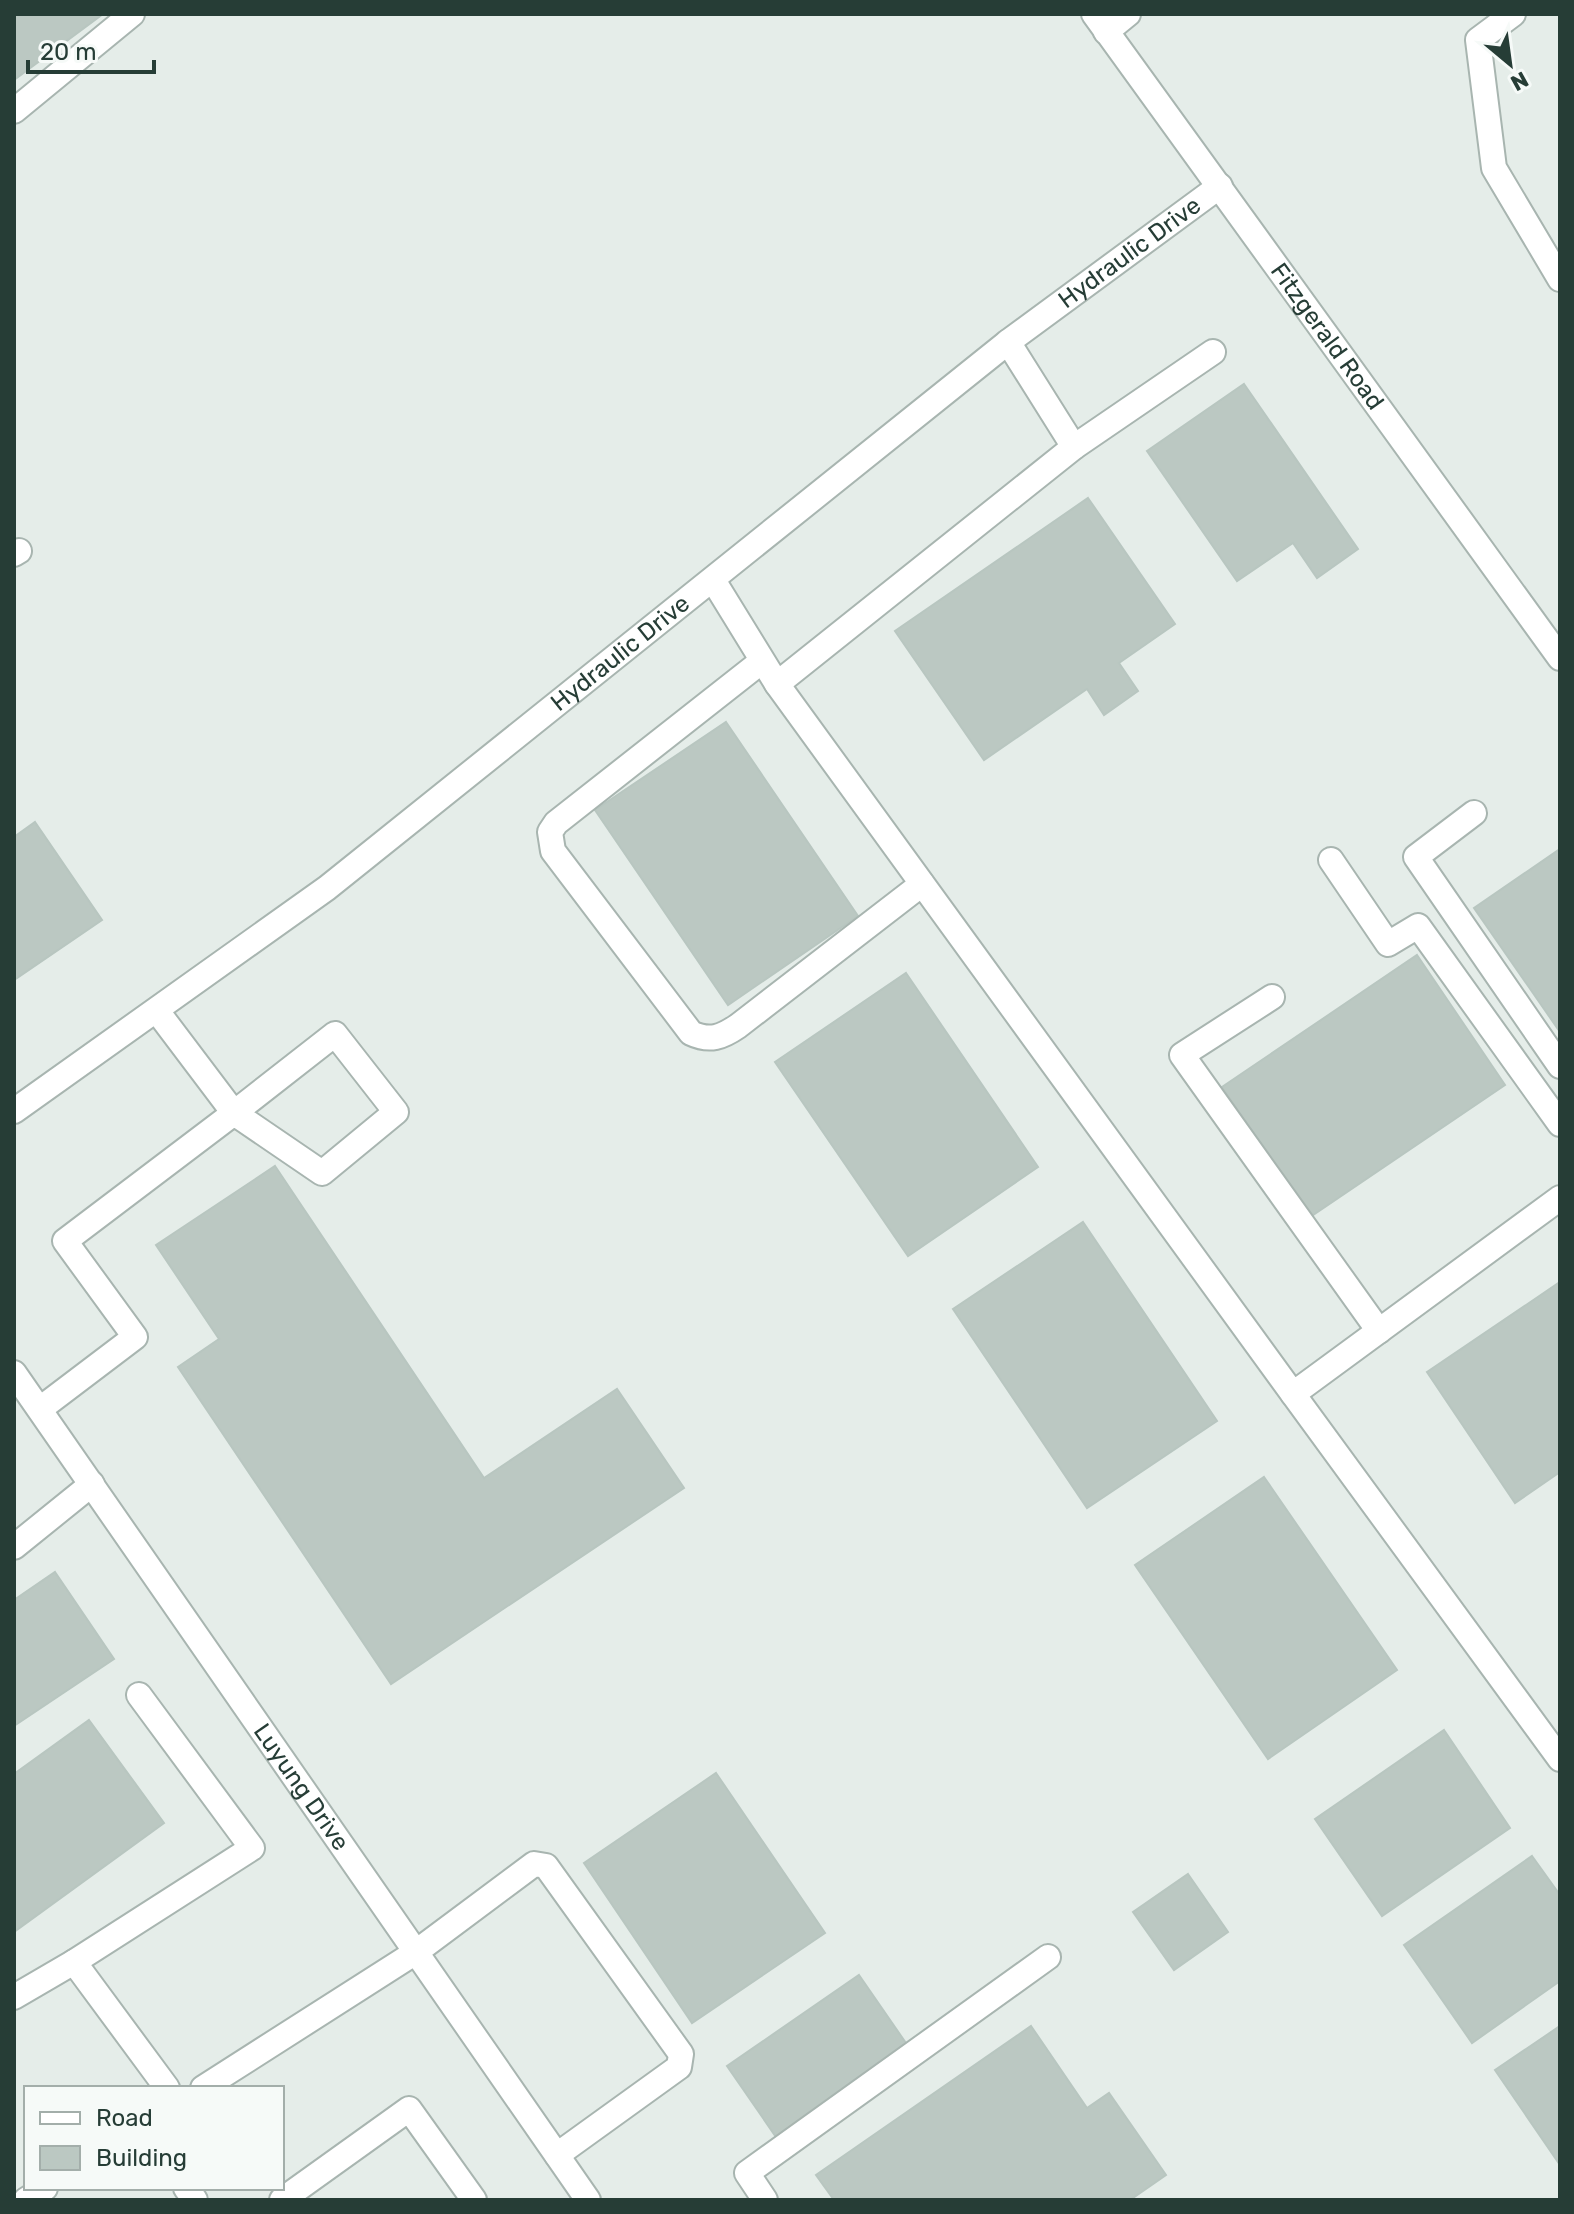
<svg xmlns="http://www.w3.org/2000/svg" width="1574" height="2214" font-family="Rubik,sans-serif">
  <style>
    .building { fill: #bbc8c2; stroke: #b8c6c0; stroke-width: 2 }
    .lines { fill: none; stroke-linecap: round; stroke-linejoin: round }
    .minor-casing { stroke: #a8b5b0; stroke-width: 28 }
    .minor { stroke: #fff; stroke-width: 24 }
    .labels { text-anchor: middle; stroke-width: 6; stroke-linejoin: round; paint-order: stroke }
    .street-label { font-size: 24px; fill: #263d36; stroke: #f6faf8 }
  </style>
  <rect width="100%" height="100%" fill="#e5ede9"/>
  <g class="building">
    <polygon points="14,14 103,14 14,80"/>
    <polygon points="1244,384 1358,549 1317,578 1293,543 1237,581 1147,451"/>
    <polygon points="1088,498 1175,624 1119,663 1138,691 1104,715 1087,689 984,760 895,631"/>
    <polygon points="726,722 858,916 728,1005 595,810"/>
    <polygon points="35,822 102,920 14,980 14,837"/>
    <polygon points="1560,849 1560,1032 1474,908"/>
    <polygon points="1417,955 1505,1085 1310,1217 1222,1087"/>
    <polygon points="906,973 1038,1167 908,1256 775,1062"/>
    <polygon points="275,1166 484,1478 617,1389 684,1488 391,1684 178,1367 219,1339 156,1245"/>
    <polygon points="1083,1222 1217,1421 1087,1508 953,1309"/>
    <polygon points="1560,1282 1560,1472 1515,1503 1427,1372"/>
    <polygon points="1264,1477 1397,1670 1268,1759 1135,1565"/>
    <polygon points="55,1572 114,1659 14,1726 14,1600"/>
    <polygon points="89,1720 164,1823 14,1932 14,1774"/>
    <polygon points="1444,1730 1510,1828 1382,1916 1315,1819"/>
    <polygon points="716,1773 825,1933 692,2023 584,1863"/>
    <polygon points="1532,1856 1560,1895 1560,1981 1472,2043 1404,1945"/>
    <polygon points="1188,1874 1228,1932 1174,1970 1133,1912"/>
    <polygon points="859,1975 908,2046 776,2137 727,2066"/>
    <polygon points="1031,2026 1087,2108 1109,2093 1166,2175 1130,2200 834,2200 816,2175"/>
    <polygon points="1560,2026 1560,2165 1495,2070"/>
  </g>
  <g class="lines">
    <defs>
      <g id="minor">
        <path id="s1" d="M1094 14 1560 658"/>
        <polyline points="1513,14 1478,40 1494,168 1560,279"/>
        <polyline points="1106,32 1128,14"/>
        <polyline points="14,111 132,14"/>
        <polyline points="1074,447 1213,352"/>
        <polyline points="14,554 19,551"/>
        <polyline points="713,580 777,684 1293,1394 1560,1198"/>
        <path d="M762 661 556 823 550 832 553 851 691 1033C710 1042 722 1037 738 1026L922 884"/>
        <polyline points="777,684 1074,447 1008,342"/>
        <polyline points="1474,813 1416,857 1560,1066"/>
        <polyline points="1331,860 1388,944 1418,926 1560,1124"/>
        <polyline points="1272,997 1182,1055 1379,1331"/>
        <path id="s2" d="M14 1111 327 888 1008 342 1220 186"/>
        <path id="s3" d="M14 1373 588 2200"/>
        <polyline points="1293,1394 1560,1759"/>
        <polyline points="40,1409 135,1337 65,1241 234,1113 322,1173 396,1112 335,1034 234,1113 157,1011"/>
        <polyline points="14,1547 92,1484"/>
        <polyline points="139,1695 252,1848 74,1962 167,2088"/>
        <polyline points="14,1997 74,1962"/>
        <polyline points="203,2088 416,1952 534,1864 546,1866 681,2054 679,2067 557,2155"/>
        <polyline points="186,2188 195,2200"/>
        <polyline points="26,2200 45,2188"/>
        <polyline points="282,2200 409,2109 474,2200"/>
        <polyline points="765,2200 747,2173 1048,1957"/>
      </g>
    </defs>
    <use href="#minor" class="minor-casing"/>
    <use href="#minor" class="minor"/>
  </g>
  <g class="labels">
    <g class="street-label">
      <text dy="8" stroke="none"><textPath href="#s2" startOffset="1408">Hydraulic Drive</textPath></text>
      <text dy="8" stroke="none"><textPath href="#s1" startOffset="398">Fitzgerald Road</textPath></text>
      <text dy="8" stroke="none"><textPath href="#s2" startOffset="760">Hydraulic Drive</textPath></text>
      <text dy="8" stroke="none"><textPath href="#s3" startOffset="504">Luyung Drive</textPath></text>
    </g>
  </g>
  <rect width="1574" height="2214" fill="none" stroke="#263d36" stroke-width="32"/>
  <rect x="24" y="2086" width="260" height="104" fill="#f6faf8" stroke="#a3aeaa" stroke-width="2"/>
  <rect x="40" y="2112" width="40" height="12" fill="#ffffff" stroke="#a3aeaa" stroke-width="2"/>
  <text x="96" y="2126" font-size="24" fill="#263d36">Road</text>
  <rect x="40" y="2146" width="40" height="24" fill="#bbc8c2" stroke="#a3aeaa" stroke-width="2"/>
  <text x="96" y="2166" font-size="24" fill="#263d36">Building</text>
  <g transform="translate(1510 64) rotate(151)" stroke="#f6faf8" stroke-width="6" paint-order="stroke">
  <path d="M0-6L14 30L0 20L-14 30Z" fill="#263d36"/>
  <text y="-12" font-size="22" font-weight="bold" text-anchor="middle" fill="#263d36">N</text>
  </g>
  <path d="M28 60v12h126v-12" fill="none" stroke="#263d36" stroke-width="4"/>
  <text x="40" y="60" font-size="24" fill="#263d36" stroke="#f6faf8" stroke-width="6" paint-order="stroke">20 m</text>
</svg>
